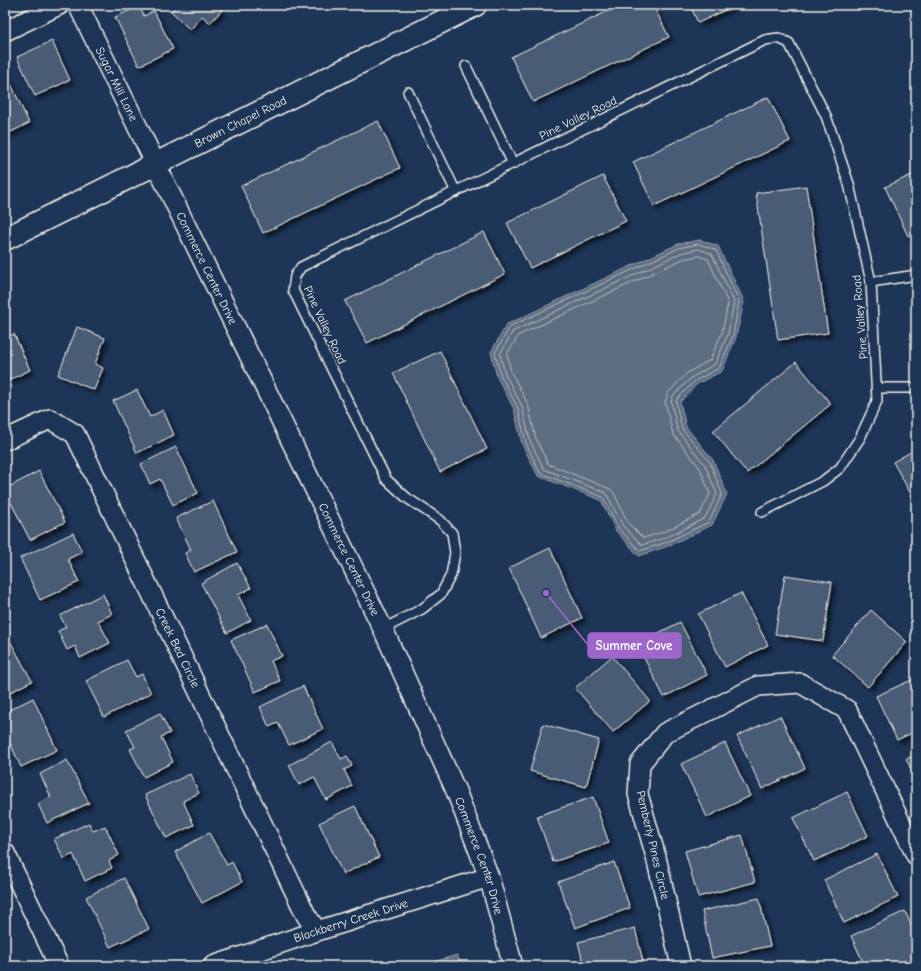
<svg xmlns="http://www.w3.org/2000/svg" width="921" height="971" font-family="'Comic Neue',sans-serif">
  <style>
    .water { fill: #5e6d82; stroke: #9aa2ab }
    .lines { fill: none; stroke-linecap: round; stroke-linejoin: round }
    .shore { stroke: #b8bcbf; stroke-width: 1 }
    .building { fill: #485b74; stroke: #f4f1e8; filter: url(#shadow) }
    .lane-casing { stroke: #f4f1e8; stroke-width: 12 }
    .street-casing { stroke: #f4f1e8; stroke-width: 22 }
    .secondary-casing { stroke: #f4f1e8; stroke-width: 25 }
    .lane { stroke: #1d3557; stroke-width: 9 }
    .street { stroke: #1d3557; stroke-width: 19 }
    .secondary { stroke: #1d3557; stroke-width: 22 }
    .labels { text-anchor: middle; stroke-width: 3.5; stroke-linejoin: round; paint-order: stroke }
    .street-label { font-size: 12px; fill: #f4f1e8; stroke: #1d3557 }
    .leader { fill: none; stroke: #9f67cb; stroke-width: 1.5 }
    .callout-dot { fill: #9f67cb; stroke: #1d3557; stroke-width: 1.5 }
    .callout { fill: #9f67cb; stroke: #9f67cb; stroke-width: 1.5 }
    .callout-label { font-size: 13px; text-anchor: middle; font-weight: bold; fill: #fff }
  </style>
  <defs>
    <filter id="shadow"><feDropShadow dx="3.5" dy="3.5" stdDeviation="2" flood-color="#0009"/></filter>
  </defs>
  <rect width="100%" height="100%" fill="#1d3557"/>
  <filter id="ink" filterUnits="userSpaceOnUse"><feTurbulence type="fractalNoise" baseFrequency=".025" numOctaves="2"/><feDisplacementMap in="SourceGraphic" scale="8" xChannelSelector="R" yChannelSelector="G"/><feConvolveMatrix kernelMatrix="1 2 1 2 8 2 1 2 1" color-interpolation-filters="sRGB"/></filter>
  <g filter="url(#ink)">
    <g class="water">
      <polygon points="700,240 718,246 744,301 736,337 722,371 697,384 680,402 686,427 713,460 727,494 712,525 668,546 639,556 616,531 601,500 538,476 522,444 514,409 497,377 491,352 507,324 512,322 678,244"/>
      <polygon points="457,955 462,966 420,966"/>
    </g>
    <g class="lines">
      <g class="shore">
        <polygon points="699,244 716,250 739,301 733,336 719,368 695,381 677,399 676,403 682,429 710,462 722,494 709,522 667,542 640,551 619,529 603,497 540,473 526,443 518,408 501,376 495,353 510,327 513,325 679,248"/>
        <polygon points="699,249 712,254 734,302 728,334 715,364 691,378 673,396 671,402 678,431 705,465 717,494 705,518 665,538 642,545 623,526 606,493 544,469 530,441 522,406 505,374 500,354 513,331 516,330 681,253"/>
        <polygon points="699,256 708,259 728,303 722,333 710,360 687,373 668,393 665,402 673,434 700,468 710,494 700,514 663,532 643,538 628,523 614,493 610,489 548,464 536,439 528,404 511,372 507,354 519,335 683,259"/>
      </g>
    </g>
    <g class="building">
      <polygon points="177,5 217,5 222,10 210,23 202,16 190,30 171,11"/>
      <polygon points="621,5 653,5 669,37 533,102 511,57"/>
      <polygon points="690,5 736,5 698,23"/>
      <polygon points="139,6 144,16 154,11 173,49 139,66 115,17"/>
      <polygon points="52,41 70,80 35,96 17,57"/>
      <polygon points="5,71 29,123 5,135"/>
      <polygon points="768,97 790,141 654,206 633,162"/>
      <polygon points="378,121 400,168 263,233 241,186"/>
      <polygon points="916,173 916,233 908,236 885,187"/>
      <polygon points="603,176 626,221 530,268 507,223"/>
      <polygon points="806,186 828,333 778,340 756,193"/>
      <polygon points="484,232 505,274 367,343 345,301"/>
      <polygon points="77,327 105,338 95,364 103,368 94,390 58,375"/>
      <polygon points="14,334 30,370 5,382 5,338"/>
      <polygon points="440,351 487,449 440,472 393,373"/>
      <polygon points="796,362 831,404 747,473 713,431"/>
      <polygon points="137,390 150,417 163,410 174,435 137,453 113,401"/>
      <polygon points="176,447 198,493 173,505 160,479 150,484 141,464"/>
      <polygon points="916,449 916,503 893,462"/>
      <polygon points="39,471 65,522 30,540 5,491 5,489"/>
      <polygon points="213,501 237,552 194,572 185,553 191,550 176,518"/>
      <polygon points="73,533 82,552 68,559 79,582 40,600 20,558"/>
      <polygon points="550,548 582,618 541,638 509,568"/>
      <polygon points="237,563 251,588 238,595 251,620 227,633 201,583"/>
      <polygon points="785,575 832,582 823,641 775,634"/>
      <polygon points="741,593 768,645 725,667 698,614"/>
      <polygon points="103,594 112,614 98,621 110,643 80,658 75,646 67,650 58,631 66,627 60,616"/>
      <polygon points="871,610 907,642 868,687 832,655"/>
      <polygon points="680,622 707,675 664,697 637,644"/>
      <polygon points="267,624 282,656 271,661 280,681 255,692 231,640"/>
      <polygon points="9,639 32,681 5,695 5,641"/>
      <polygon points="612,656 650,701 613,732 575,688"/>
      <polygon points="127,660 136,677 142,674 151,693 104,717 86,681"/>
      <polygon points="916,678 916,731 897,740 876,696"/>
      <polygon points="303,686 323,729 289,745 278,723 269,727 260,707"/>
      <polygon points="33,698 57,750 21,767 5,732 5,712"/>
      <polygon points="160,713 170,733 161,737 173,762 144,777 130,749 135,747 126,730"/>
      <polygon points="780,716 805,768 762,789 737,736"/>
      <polygon points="543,724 599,740 586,787 530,771"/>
      <polygon points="332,742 341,759 347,756 352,766 344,770 352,786 326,800 314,777 299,785 289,765"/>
      <polygon points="725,743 750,796 707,817 681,764"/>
      <polygon points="916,755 916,779 906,759"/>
      <polygon points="67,760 89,803 47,823 38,804 51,797 40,774"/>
      <polygon points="190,774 199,793 183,801 194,825 166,838 145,795"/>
      <polygon points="847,792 868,836 814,861 793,818"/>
      <polygon points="593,797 609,843 553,862 537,816"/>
      <polygon points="355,806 379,857 343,874 319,823"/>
      <polygon points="89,823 93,831 105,826 119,855 109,861 112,868 85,881 73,854 64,859 54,839"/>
      <polygon points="209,833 227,865 232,862 242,882 202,903 175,852"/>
      <polygon points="742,835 755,882 698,897 685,851"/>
      <polygon points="877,854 898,897 844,923 824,880"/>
      <polygon points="614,862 630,908 575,928 558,882"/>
      <polygon points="124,878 149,929 110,947 86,897"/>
      <polygon points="759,898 770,946 712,958 702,911"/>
      <polygon points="905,911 916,936 916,960 902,966 865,966 851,936"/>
      <polygon points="635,928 644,966 584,966 578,942"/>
    </g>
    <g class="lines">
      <defs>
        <g id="lane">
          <polyline points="466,66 513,164"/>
          <polyline points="408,92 456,192"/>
          <polyline points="871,282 916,275"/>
          <polyline points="877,388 916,388"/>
          <polyline points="383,629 422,609 441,594 451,575 455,553 452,533 440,520 407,498 386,479 293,290 295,276 301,267 765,40 778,38 789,43 826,116 849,184 871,282 877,401 860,438 840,468 823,481 762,512"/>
        </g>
        <g id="street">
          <path id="s1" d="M78 5 383 629 456 791 489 877 513 966"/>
          <polyline points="5,31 59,5"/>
          <path id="s2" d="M5 440 50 419 75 434 306 915 317 931"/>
          <polyline points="5,853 59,966"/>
          <path id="s3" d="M213 966 317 931 489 877"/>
          <polyline points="681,966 656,857 638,794 640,764 665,733 758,686 800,683 847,710 916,855"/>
        </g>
        <g id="secondary">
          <path id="s4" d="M5 239 475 5"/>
        </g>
      </defs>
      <use href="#lane" class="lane-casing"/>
      <use href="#street" class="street-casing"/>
      <use href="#secondary" class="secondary-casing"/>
      <use href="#lane" class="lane"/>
      <use href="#street" class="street"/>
      <use href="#secondary" class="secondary"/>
    </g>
  </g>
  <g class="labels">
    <g class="street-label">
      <text dy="4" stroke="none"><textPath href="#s1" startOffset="88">Sugar Mill Lane</textPath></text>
      <text transform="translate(578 118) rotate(-26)" y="4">Pine Valley Road</text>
      <text dy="4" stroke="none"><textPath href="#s4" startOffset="263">Brown Chapel Road</textPath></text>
      <text dy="4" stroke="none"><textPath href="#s1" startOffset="293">Commerce Center Drive</textPath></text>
      <text transform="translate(860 317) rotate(-95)" y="4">Pine Valley Road</text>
      <text transform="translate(325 325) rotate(65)" y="4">Pine Valley Road</text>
      <text dy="4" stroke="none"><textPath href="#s1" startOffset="617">Commerce Center Drive</textPath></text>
      <text dy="4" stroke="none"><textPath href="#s2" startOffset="316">Creek Bed Circle</textPath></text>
      <text transform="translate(653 845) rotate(77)" y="4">Pemberly Pines Circle</text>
      <text dy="4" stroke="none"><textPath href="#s1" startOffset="941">Commerce Center Drive</textPath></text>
      <text dy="4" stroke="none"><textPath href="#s3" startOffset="145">Blackberry Creek Drive</textPath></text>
    </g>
  </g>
  <path class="leader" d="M546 593L588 645"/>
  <circle class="callout-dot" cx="546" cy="593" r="4"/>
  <rect class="callout" x="588" y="633" width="93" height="25" rx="4"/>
  <g class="callout-label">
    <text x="634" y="650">Summer Cove</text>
  </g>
  <rect width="921" height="971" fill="none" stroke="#1d3557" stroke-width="20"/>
  <rect x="10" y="10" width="901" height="951" fill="none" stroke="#f4f1e8" stroke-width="1.5" filter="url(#ink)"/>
</svg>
